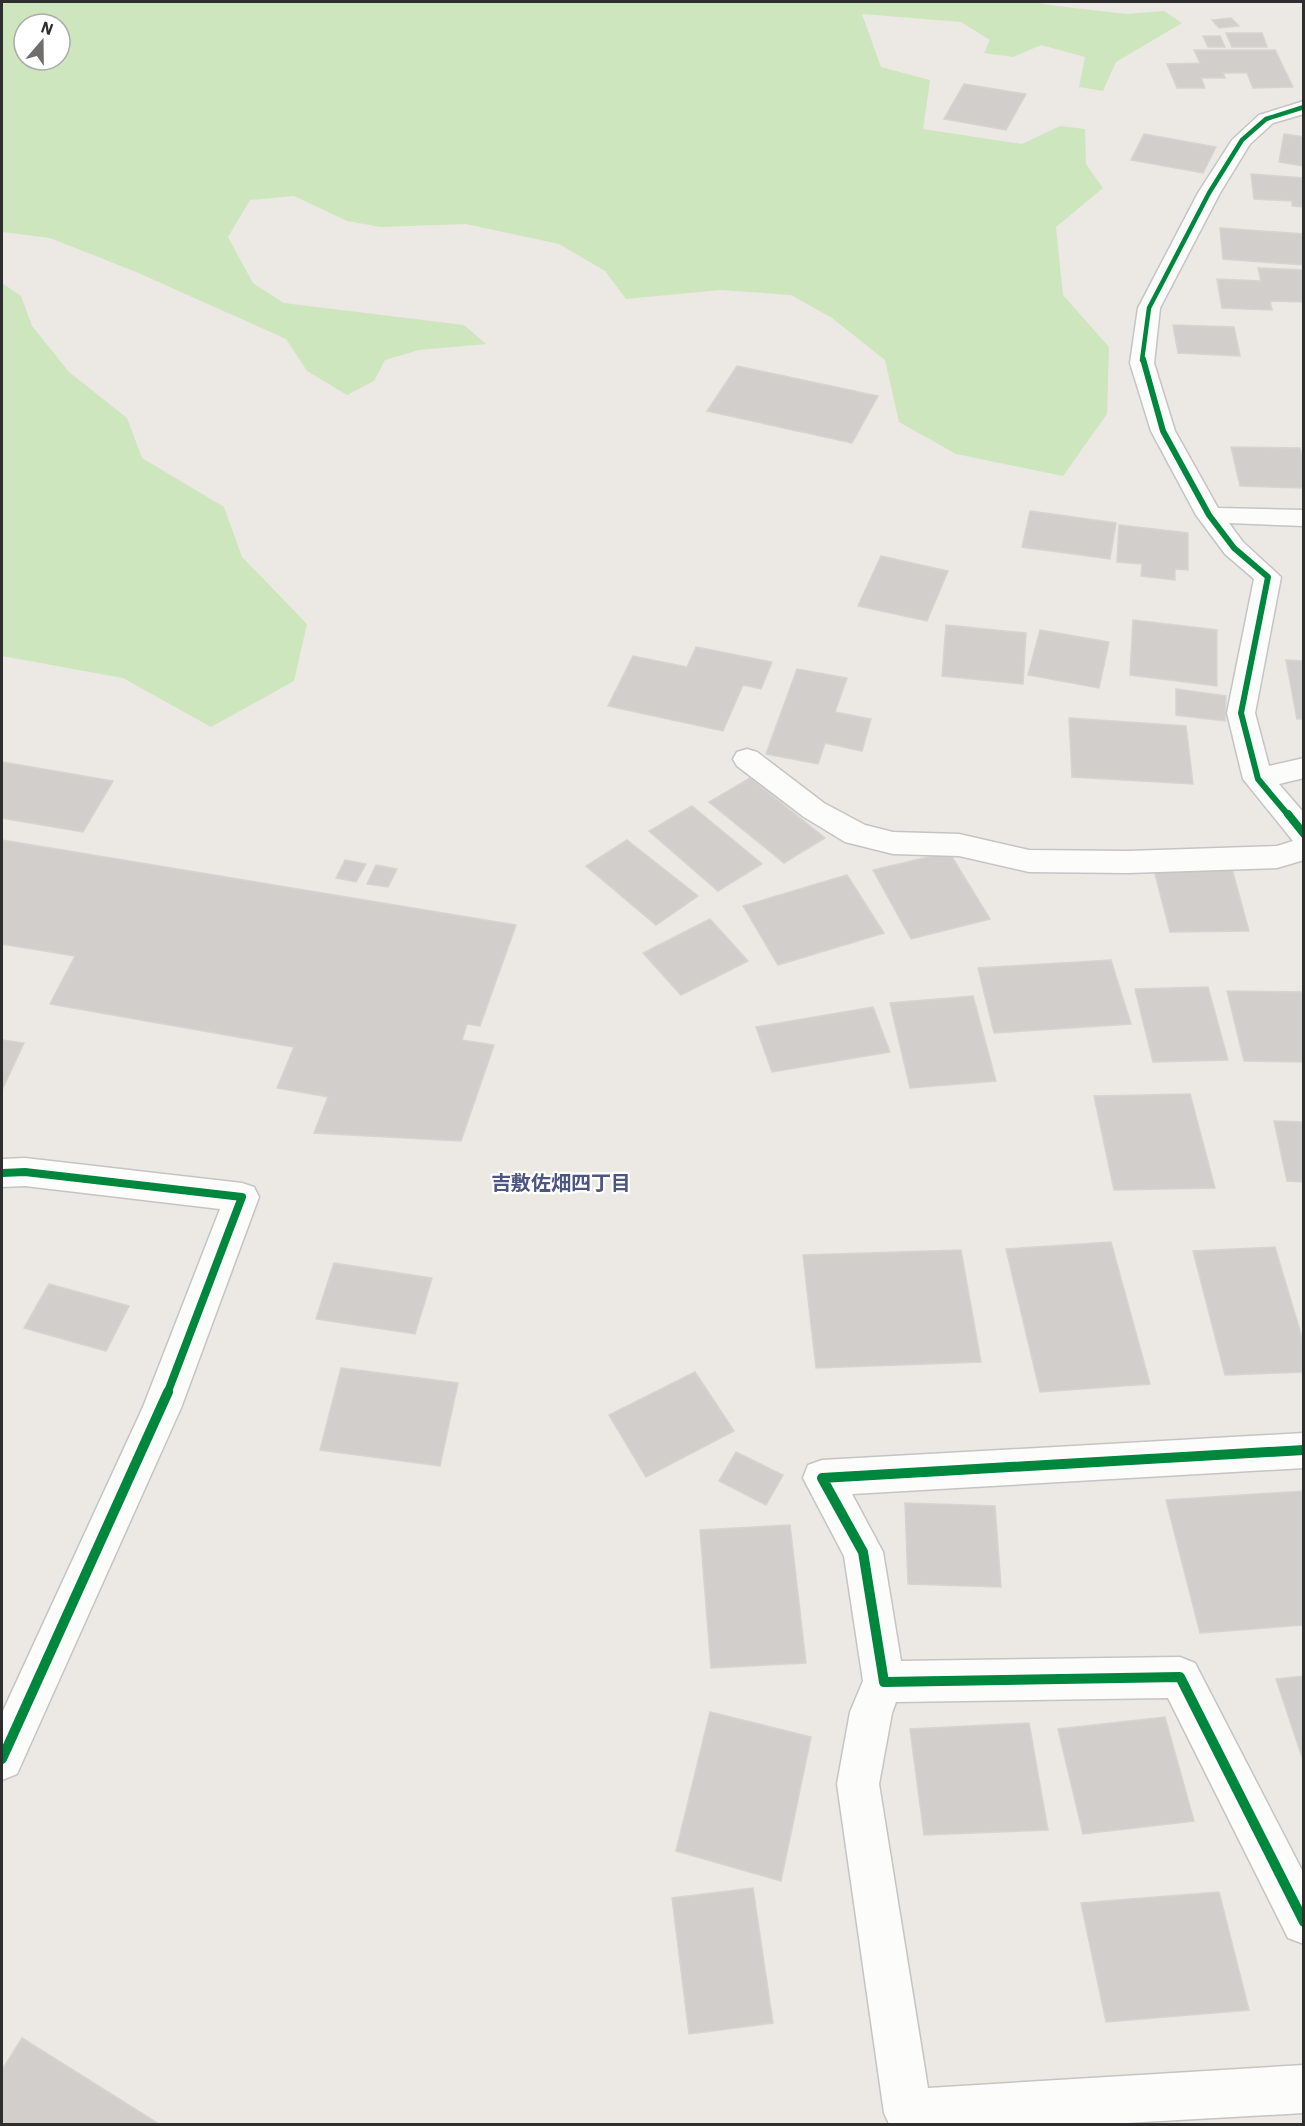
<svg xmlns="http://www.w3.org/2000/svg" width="1305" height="2126" font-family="'IBM Plex Sans','Noto Sans JP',sans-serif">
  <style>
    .green { fill: #cee6be; fill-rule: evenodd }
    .building { fill: #d1cecb; stroke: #d7d4d0; stroke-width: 1.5 }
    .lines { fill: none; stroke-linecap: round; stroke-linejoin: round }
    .minor-casing { stroke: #c5c4c5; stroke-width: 3 }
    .minor { fill: #fcfcfb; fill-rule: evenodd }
    .cycleway-far3-casing { stroke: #fff; stroke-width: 7 }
    .cycleway-far2-casing { stroke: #fff; stroke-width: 9 }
    .cycleway-far1-casing { stroke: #fff; stroke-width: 11 }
    .cycleway-casing { stroke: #fff; stroke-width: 14 }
    .cycleway-far3 { stroke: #00873e; stroke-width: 4.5 }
    .cycleway-far2 { stroke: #00873e; stroke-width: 6 }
    .cycleway-far1 { stroke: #00873e; stroke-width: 8 }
    .cycleway { stroke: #00873e; stroke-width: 10 }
    .labels { text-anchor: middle; stroke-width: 4.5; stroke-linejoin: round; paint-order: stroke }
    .neighbourhood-label { font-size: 20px; font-weight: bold; fill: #4d5680; stroke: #fff }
  </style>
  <rect width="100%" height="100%" fill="#ece8e4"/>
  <g class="green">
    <path d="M2 2H1036L1049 5 1126 14 1164 11 1182 23 1116 62 1103 91 1079 87 1085 57 1041 45 1013 57 984 53 990 40 961 22 862 14 881 67 930 80 923 129 1022 144 1060 126 1085 129 1086 164 1103 188 1056 227 1063 295 1109 347 1107 414 1063 476 956 454 899 422 885 360 832 318 791 295 720 290 626 299 605 271 559 244 466 224 381 227 347 221 294 196 250 200 228 237 253 283 284 303 464 325 486 344 419 350 385 360 374 381 347 395 307 371 286 339 136 272 50 238 2 232ZM24 24H60V60H24Z"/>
    <polygon points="2,283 21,296 32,326 69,372 127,418 142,458 224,507 242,557 307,624 294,681 211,727 123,678 2,656"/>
  </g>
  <g class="building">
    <polygon points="1231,18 1239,26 1219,28 1212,20"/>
    <polygon points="1226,33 1262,33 1267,47 1232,47"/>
    <polygon points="1203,36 1220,36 1225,47 1208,47"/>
    <polygon points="1194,50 1275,50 1293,87 1253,88 1247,73 1223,73 1225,78 1201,78 1205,88 1177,88 1167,64 1200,63"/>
    <polygon points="964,84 1026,94 1006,130 944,119"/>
    <polygon points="1144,134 1216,147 1203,173 1131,160"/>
    <polygon points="1284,134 1304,137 1304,166 1279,162"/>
    <polygon points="1251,174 1304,178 1304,207 1292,206 1292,201 1254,199"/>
    <polygon points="1220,228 1304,234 1304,265 1223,259"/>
    <polygon points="1258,268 1304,270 1304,302 1270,301 1272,310 1222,308 1217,279 1261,281"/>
    <polygon points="1173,325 1234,327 1240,356 1178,353"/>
    <polygon points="737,366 878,396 852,443 707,411"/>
    <polygon points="1231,447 1300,448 1304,461 1304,488 1240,486"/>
    <polygon points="1030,511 1116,523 1110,559 1022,547"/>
    <polygon points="1119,525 1188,533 1188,570 1175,569 1175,580 1141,576 1142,564 1117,562"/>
    <polygon points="881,556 948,571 927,621 858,606"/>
    <polygon points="1133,620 1217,630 1217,686 1130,675"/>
    <polygon points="946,625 1026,633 1023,684 942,676"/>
    <polygon points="1040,630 1109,642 1099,688 1028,675"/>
    <polygon points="696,647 772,662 761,689 743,685 723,731 608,706 633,656 687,667"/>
    <polygon points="1286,660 1304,661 1304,719 1297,719"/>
    <polygon points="797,669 847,678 835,712 871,719 862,751 825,743 818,764 766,754"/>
    <polygon points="1176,689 1226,696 1225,721 1176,715"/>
    <polygon points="1069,718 1186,726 1193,784 1072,777"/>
    <polygon points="2,762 113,781 83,832 2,818"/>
    <polygon points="750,778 825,838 784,863 709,802"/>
    <polygon points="692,806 762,864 718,891 649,831"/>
    <polygon points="2,840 516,925 480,1026 467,1024 462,1040 494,1045 461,1141 314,1133 328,1097 277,1088 294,1047 50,1004 75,956 2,944"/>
    <polygon points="627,840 698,896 656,925 586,866"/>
    <polygon points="949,852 990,919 911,939 873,870"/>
    <polygon points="345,860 366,864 356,882 336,878"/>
    <polygon points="376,865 397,869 388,887 367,884"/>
    <polygon points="1232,869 1249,931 1170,932 1154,870"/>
    <polygon points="847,875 884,933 778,965 743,906"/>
    <polygon points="710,919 748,961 681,995 643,953"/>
    <polygon points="1111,960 1131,1024 994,1033 978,968"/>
    <polygon points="1208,987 1228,1060 1153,1062 1135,989"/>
    <polygon points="1227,991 1304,992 1304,1062 1244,1061"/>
    <polygon points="973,996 996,1081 910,1088 890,1003"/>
    <polygon points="873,1007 890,1052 772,1072 756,1027"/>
    <polygon points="2,1040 24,1043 2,1090"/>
    <polygon points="1190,1094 1215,1188 1114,1190 1094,1096"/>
    <polygon points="1274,1121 1304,1122 1304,1182 1287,1181"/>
    <polygon points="1111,1242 1150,1384 1040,1392 1006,1249"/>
    <polygon points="1275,1247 1304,1344 1304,1372 1225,1375 1193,1251"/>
    <polygon points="961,1250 981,1362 816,1368 803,1255"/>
    <polygon points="334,1263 432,1278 415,1334 316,1319"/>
    <polygon points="49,1284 129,1306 106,1351 24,1328"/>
    <polygon points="341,1368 458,1383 440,1466 320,1450"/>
    <polygon points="695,1372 734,1431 646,1477 609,1415"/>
    <polygon points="736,1452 783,1475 766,1505 719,1481"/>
    <polygon points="1304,1491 1304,1625 1200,1633 1166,1500"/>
    <polygon points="905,1503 995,1506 1001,1587 908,1584"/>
    <polygon points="790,1525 806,1663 711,1668 700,1530"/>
    <polygon points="1304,1676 1304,1763 1276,1679"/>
    <polygon points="710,1712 811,1737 781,1881 676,1851"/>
    <polygon points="1165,1717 1194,1821 1083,1834 1058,1729"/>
    <polygon points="1029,1723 1048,1830 924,1835 910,1729"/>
    <polygon points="753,1888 773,2023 689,2034 672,1898"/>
    <polygon points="1219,1892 1249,2010 1106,2022 1081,1903"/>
    <polygon points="22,2038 159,2124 2,2124 2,2070"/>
  </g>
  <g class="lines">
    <defs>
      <g id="minor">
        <polygon points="1304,101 1304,114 1273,123 1250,144 1220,193 1160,308 1154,363 1175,431 1218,508 1304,510 1304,526 1229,523 1243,542 1281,577 1255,713 1269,766 1304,758 1304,778 1279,784 1304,813 1304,860 1277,868 1128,873 1029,872 959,856 893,854 845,842 804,817 737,766 733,759 737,752 747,749 757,752 824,803 865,825 893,832 959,834 1029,850 1128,851 1277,846 1293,841 1243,779 1227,713 1254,579 1225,554 1196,515 1151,431 1130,363 1138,308 1198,193 1232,140 1259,115"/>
        <polygon points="25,1158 242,1183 254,1187 259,1197 181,1408 17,1774 2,1780 2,1713 143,1407 220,1209 25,1186 2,1187 2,1159"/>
        <polygon points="1304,1433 1304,1468 852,1494 883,1552 901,1661 1180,1657 1195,1663 1304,1874 1304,1944 1288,1938 1168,1698 896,1702 892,1713 879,1784 928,2088 1304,2065 1304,2113 1108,2124 889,2124 884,2113 837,1784 850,1712 863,1681 844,1556 803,1478 808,1465 822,1460"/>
      </g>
    </defs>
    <use href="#minor" class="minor-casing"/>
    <use href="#minor" class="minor"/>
    <defs>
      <polyline id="cycleway-far3" points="1142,360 1149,308 1209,193 1242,140 1266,119 1304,107"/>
      <polyline id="cycleway-far2" points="1143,359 1163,431 1209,515 1234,548 1268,577 1241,713 1258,779 1289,816"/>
      <g id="cycleway-far1">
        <polyline points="1288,814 1304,834"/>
        <polyline points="2,1173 25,1172 242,1197 167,1394"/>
      </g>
      <g id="cycleway">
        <polyline points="1304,1450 822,1478 863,1552 884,1682 1180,1677 1304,1922"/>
        <polyline points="2,1759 168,1392"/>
      </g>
    </defs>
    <use href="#cycleway-far3" class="cycleway-far3-casing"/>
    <use href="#cycleway-far2" class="cycleway-far2-casing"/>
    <use href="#cycleway-far1" class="cycleway-far1-casing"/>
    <use href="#cycleway" class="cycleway-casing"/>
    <use href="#cycleway-far3" class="cycleway-far3"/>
    <use href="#cycleway-far2" class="cycleway-far2"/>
    <use href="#cycleway-far1" class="cycleway-far1"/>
    <use href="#cycleway" class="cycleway"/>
  </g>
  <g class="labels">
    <g class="neighbourhood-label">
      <text x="561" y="1190">吉敷佐畑四丁目</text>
    </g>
  </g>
  <rect width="1305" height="2126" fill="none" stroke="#2e2e2e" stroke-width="6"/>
  <g transform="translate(42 42) rotate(20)"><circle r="28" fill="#ffffff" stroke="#ababab" stroke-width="1.5"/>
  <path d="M0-4.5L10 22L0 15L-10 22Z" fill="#706f6e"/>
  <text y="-9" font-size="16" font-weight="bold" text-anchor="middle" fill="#2e2e2e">N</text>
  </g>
</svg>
